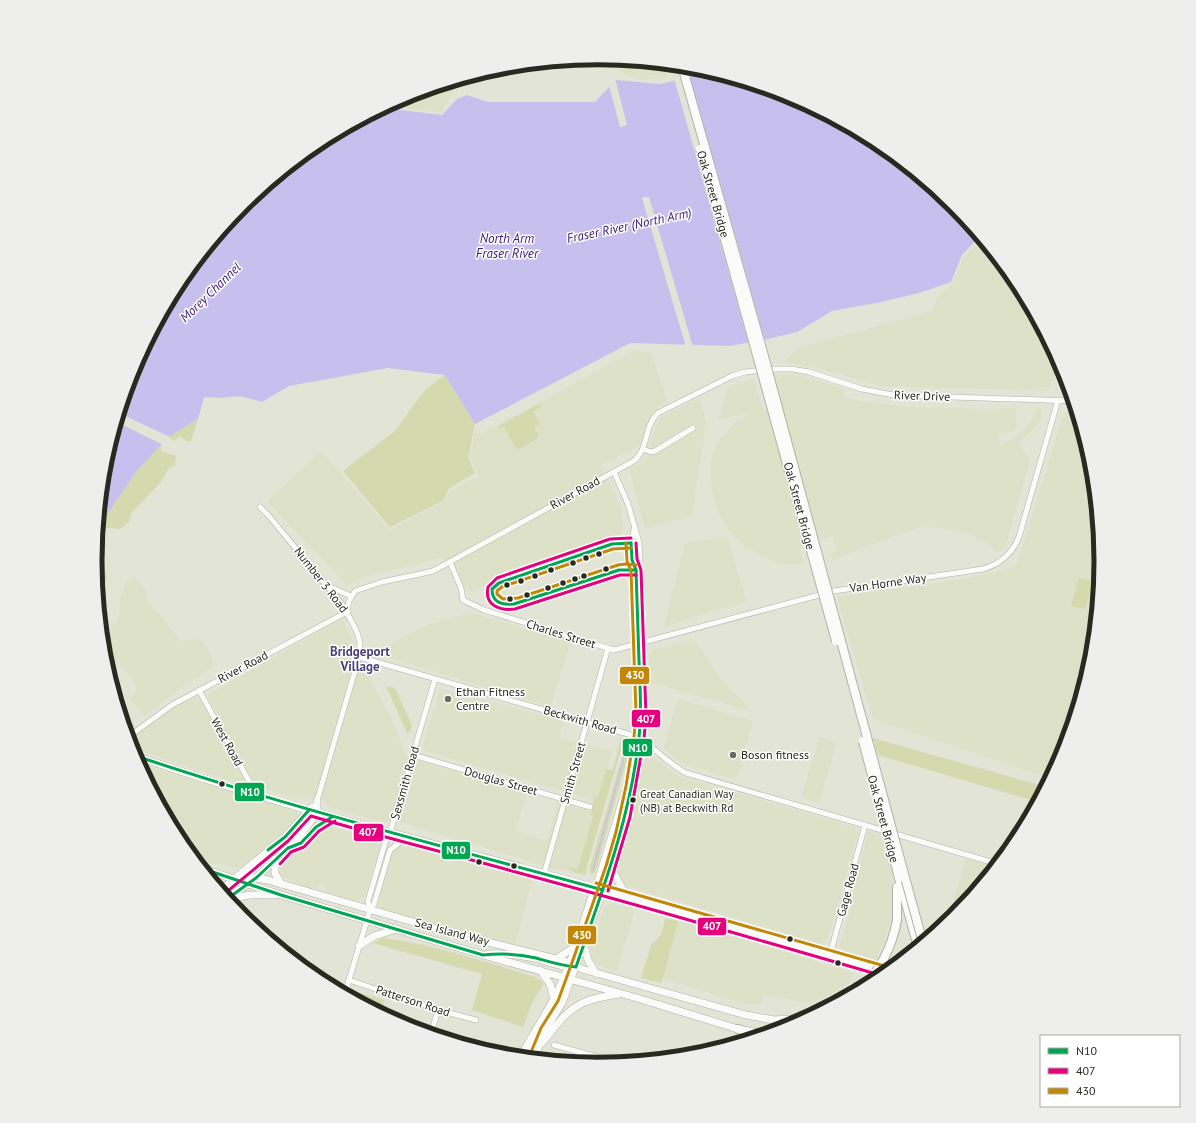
<svg xmlns="http://www.w3.org/2000/svg" width="1196" height="1123" font-family="'PT Sans',sans-serif">
  <style>
    .built { fill: #dce1c8 }
    .green { fill: #d4daae }
    .water { fill: #c7c0ee }
    .pier { fill: #e2e4d6 }
    .lines { fill: none; stroke-linecap: round; stroke-linejoin: round }
    .stream { stroke: #c7c0ee; stroke-width: 1.5 }
    .minor-casing { stroke: #b0b2a7; stroke-width: 6 }
    .major-casing { stroke: #b0b2a7; stroke-width: 8 }
    .highway-casing { stroke: #b0b2a7; stroke-width: 10 }
    .minor { stroke: #fbfbf9; stroke-width: 5 }
    .major { stroke: #fbfbf9; stroke-width: 7 }
    .highway { stroke: #fbfbf9; stroke-width: 8 }
    .highway-bridge-casing { stroke: #b0b2a7; stroke-width: 10; stroke-linecap: butt }
    .highway-bridge { stroke: #fbfbf9; stroke-width: 8 }
    .bus-1-casing { stroke: #fff; stroke-width: 6 }
    .bus-2-casing { stroke: #fff; stroke-width: 6 }
    .bus-3-casing { stroke: #fff; stroke-width: 6 }
    .bus-1 { stroke: #00a651; stroke-width: 3 }
    .bus-2 { stroke: #e5007d; stroke-width: 3 }
    .bus-3 { stroke: #c38708; stroke-width: 3 }
    .bus-dot { fill: #282a20; stroke: #fff; stroke-width: 1.5 }
    .poi-dot { fill: #696b60; stroke: #fff; stroke-width: 1.5 }
    .labels { text-anchor: middle; stroke-width: 3; stroke-linejoin: round; paint-order: stroke }
    .bus-label { font-size: 11px; fill: #282a20; stroke: #fff; text-anchor: start }
    .street-label { font-size: 12px; fill: #282a20; stroke: #fff }
    .poi-label { font-size: 12px; fill: #282a20; stroke: #fff; text-anchor: start }
    .water-label { font-size: 13px; font-style: italic; fill: #3b197d; stroke: #fff }
    .neighbourhood-label { font-size: 13px; font-weight: bold; fill: #4b3e7b; stroke: #fff }
    .rim { fill: none; stroke: #282a20; stroke-width: 5 }
    .line-badge { stroke: #fff; stroke-width: 1.5 }
    .badge-label { font-size: 11px; text-anchor: middle; font-weight: bold; fill: #fff }
  </style>
  <rect width="100%" height="100%" fill="#e2e4d6"/>
  <g class="built">
    <polygon points="613,59 664,65 668,77 643,80 627,75 615,68"/>
    <polygon points="459,80 442,113 387,106 406,96"/>
    <polygon points="983,241 1017,282 1059,361 1049,391 882,386 821,369 783,362 798,348 933,311 937,297 952,284 964,256"/>
    <polygon points="634,351 651,353 667,400 658,406 639,446 599,466 613,489 621,509 623,532 600,544 521,568 470,593 442,557 410,566 372,574 347,585 267,501 321,451 390,530 441,504 452,490 479,476 470,458 475,433 483,433"/>
    <polygon points="774,374 803,376 844,389 843,397 865,402 870,401 903,407 997,409 997,408 1016,408 1016,428 1012,432 999,435 1000,447 1024,430 1034,417 1037,409 1042,408 1041,418 1036,427 1027,436 1018,443 1030,460 1005,547 998,553 985,542 973,536 955,530 942,528 921,527 899,534 832,560 830,553 836,551 833,536 803,544 800,551 804,565 780,563 768,559 745,546 729,530 718,512 711,487 710,465 716,445 722,437 733,424 751,413 718,419 728,388 753,379 763,410 780,407"/>
    <polygon points="699,398 706,423 692,516 645,528 629,468 642,463 650,447 653,434 659,419"/>
    <polygon points="1072,408 1075,408 1092,463 1101,562 1092,660 1063,754 1050,778 873,719 837,597 880,590 899,589 964,579 1005,570 1017,564 1064,414"/>
    <polygon points="727,536 746,601 664,627 685,544"/>
    <polygon points="132,577 138,580 146,590 147,600 181,641 200,639 208,649 214,666 182,687 145,716 131,699 137,690 132,678 103,649 102,633 118,620 121,598 126,583"/>
    <polygon points="470,613 570,641 551,707 374,653 425,626"/>
    <polygon points="342,619 366,667 372,684 391,717 407,758 527,793 515,831 547,841 558,802 602,815 585,874 555,869 390,819 386,822 373,819 329,807 324,801 311,797 300,800 255,785 207,695"/>
    <polygon points="695,640 720,678 751,711 649,682 649,661 652,650"/>
    <polygon points="440,689 563,720 560,738 612,751 598,801 425,751 423,746"/>
    <polygon points="192,697 198,698 200,700 248,784 246,785 202,772 131,747 129,740 174,707"/>
    <polygon points="678,699 753,721 736,780 680,762 664,748"/>
    <polygon points="820,737 837,742 819,803 801,798"/>
    <polygon points="652,757 656,759 674,774 684,778 854,827 858,833 827,942 822,944 627,886 620,878 618,868 643,764 646,759"/>
    <polygon points="138,764 294,810 297,812 298,815 281,834 242,867 237,868 193,858 179,841"/>
    <polygon points="325,826 375,838 380,841 380,846 366,894 363,898 352,901 346,899 327,891 325,889 324,885 319,884 315,889 311,889 285,878 279,873 279,869 282,862 317,829"/>
    <polygon points="868,831 881,835 891,871 894,893 894,906 892,919 884,942 875,961 843,951 840,945 853,900 854,890"/>
    <polygon points="400,845 533,877 515,944 442,927 382,909 380,904 379,898 393,850"/>
    <polygon points="965,859 995,867 954,918 948,922"/>
    <polygon points="614,903 635,909 617,971 601,966 592,959 590,950 604,908 608,904"/>
    <polygon points="678,921 751,942 854,973 850,981 826,998 815,1000 807,1003 763,994 762,1002 755,1004 746,1004 735,1001 663,978"/>
  </g>
  <g class="green">
    <polygon points="445,375 475,424 468,458 475,473 449,488 443,501 390,527 343,471 395,431 425,390"/>
    <polygon points="539,404 541,407 533,412 540,424 534,427 539,436 536,437 537,439 517,450 504,427 500,429 499,426"/>
    <polygon points="198,419 191,441 189,442 179,436 175,441 168,437"/>
    <polygon points="162,443 161,451 176,456 175,465 168,469 161,482 132,512 129,522 120,529 109,528 98,530 98,528 136,472"/>
    <polygon points="95,552 101,558 107,579 97,590 95,561"/>
    <polygon points="1079,578 1093,582 1085,609 1071,606"/>
    <polygon points="386,686 395,688 412,725 411,731 407,733"/>
    <polygon points="624,738 626,739 620,753 586,869 586,875 576,873 569,869 569,867 578,869 593,816 591,815 594,798 598,797 606,769 613,770 620,742 621,739"/>
    <polygon points="873,738 1046,787 1038,802 878,755"/>
    <polygon points="626,744 630,745 626,763 596,870 592,875 590,872 590,867"/>
    <path d="M665 918 678 921 663 978 661 983 641 978 652 943C662 938 663 928 665 918Z"/>
    <path d="M384 938C436 945 485 962 535 977L544 983 532 1003 523 1027 472 1010 482 974 373 943Z"/>
    <polygon points="357,992 384,1000 380,1013 354,999"/>
  </g>
  <polygon class="water" points="711,72 791,96 878,143 954,206 983,241 977,239 962,255 951,282 919,293 881,302 832,311 797,332 768,339 730,346 630,343 475,424 445,375 388,368 289,386 262,402 240,396 221,398 204,397 198,419 168,437 136,472 98,528 104,463 133,369 179,282 242,205 318,143 384,108 442,115 457,99 467,95 488,102 595,102 616,80 660,84"/>
  <g class="pier">
    <polygon points="689,75 747,277 765,342 749,345 674,78"/>
    <polygon points="615,78 627,125 620,127 609,85"/>
    <polygon points="645,197 649,197 693,347 686,347 642,198"/>
    <polygon points="119,413 170,437 163,445 117,422"/>
  </g>
  <g class="lines">
    <polyline class="stream" points="593,870 627,747"/>
    <defs>
      <g id="minor">
        <polyline points="464,79 464,78"/>
        <polyline points="643,449 651,452 655,451 693,428"/>
        <polyline points="260,507 269,516 344,607 357,632 360,643 359,657 317,801"/>
        <path d="M634 529C631 543 630 556 636 570"/>
        <path d="M450 562 461 588 463 600 484 610 614 650 834 591 983 569C1001 564 1012 554 1019 537L1058 400"/>
        <polyline points="328,586 351,596"/>
        <path d="M347 612 349 601 355 591 382 582 420 574 433 571 632 462C650 450 643 426 658 413L732 376 745 372 775 369H792L809 372 862 389 893 395 1073 401"/>
        <path d="M359 657 628 734C651 742 665 762 686 773L998 864"/>
        <polyline points="199,690 250,783 254,794"/>
        <polyline points="128,737 172,705 347,612"/>
        <polyline points="413,755 590,807"/>
        <polyline points="544,874 608,648"/>
        <polyline points="595,888 626,786 630,775"/>
        <polyline points="603,890 625,816 639,738 641,713 640,644 637,592 636,570 640,559 639,542 628,504 614,472"/>
        <polyline points="370,910 368,901 385,843 390,833 435,679"/>
        <polyline points="830,955 865,825"/>
        <polyline points="349,980 438,1010 476,1020"/>
        <polyline points="347,987 347,995"/>
        <polyline points="341,992 347,987 349,980 370,910 374,904 390,850 407,837"/>
        <polyline points="431,1034 438,1010"/>
        <polyline points="554,1045 619,1063"/>
        <polyline points="578,1063 582,1053"/>
      </g>
      <g id="major">
        <path d="M133 755C261 800 392 833 523 868 645 901 767 935 887 972"/>
        <path d="M290 847C307 841 316 826 332 817"/>
        <polyline points="275,862 275,873 281,884"/>
        <polyline points="201,868 281,895 483,955 637,998 738,1029 754,1032 770,1033"/>
        <polyline points="611,868 627,897"/>
        <polyline points="209,870 213,883"/>
        <polyline points="239,878 256,878 268,880 448,932 564,961 582,969 607,976 746,1015 774,1020 807,1018"/>
        <polyline points="220,891 285,837 312,807"/>
        <polyline points="227,899 256,878 288,848 308,825 317,813 317,801"/>
        <path d="M229 901C247 893 256 895 275 895"/>
        <polyline points="359,946 374,936 397,929"/>
        <polyline points="584,946 588,960 596,973"/>
        <path d="M488 954C503 953 520 955 535 958 547 961 559 967 572 967"/>
        <polyline points="556,959 575,947"/>
        <polyline points="540,970 550,984 554,999"/>
        <path d="M542 1043C554 1028 567 1009 585 1002 596 997 608 996 619 994"/>
        <path d="M521 1057C533 1032 550 1010 561 984 576 954 583 920 595 888"/>
        <polyline points="534,1059 545,1030 562,1003 603,890"/>
      </g>
      <g id="highway">
        <polyline points="899,878 918,947"/>
        <polyline points="897,920 897,887"/>
        <polyline points="864,965 881,977"/>
        <polyline points="738,1029 758,1036"/>
      </g>
    </defs>
    <use href="#minor" class="minor-casing"/>
    <use href="#major" class="major-casing"/>
    <use href="#highway" class="highway-casing"/>
    <use href="#minor" class="minor"/>
    <use href="#major" class="major"/>
    <use href="#highway" class="highway"/>
    <defs>
      <g id="highway-bridge">
        <polyline points="682,66 761,345 900,859 923,943"/>
        <polyline points="700,149 836,641"/>
        <polyline points="863,741 899,878"/>
        <path d="M860 990C880 971 892 947 897 920"/>
      </g>
    </defs>
    <use href="#highway-bridge" class="highway-bridge-casing"/>
    <use href="#highway-bridge" class="highway-bridge"/>
    <defs>
      <g id="bus-1">
        <path d="M631 543 612 544 499 583 492 589C492 603 502 605 514 604L619 570H636"/>
        <path d="M133 755C288 807 446 847 603 890"/>
        <polyline points="268,850 285,837 309,810"/>
        <path d="M201 868 281 895 483 955C501 953 519 954 536 958 550 962 562 966 576 967 602 892 631 816 639 737 642 711 640 686 639 661 638 631 637 600 636 570L632 560 631 543"/>
        <polyline points="227,899 256,878 288,848 301,843 316,827 332,817"/>
      </g>
      <g id="bus-2">
        <path d="M631 538 610 539 497 578 488 587C484 605 499 611 515 609L620 575H636"/>
        <polyline points="280,864 291,852 304,847 319,831 335,821"/>
        <polyline points="608,891 630,817 644,739 646,716 641,570 637,559 636,543"/>
        <path d="M223 895 288 841 311 816C381 837 452 854 523 874 643 906 763 941 883 976"/>
      </g>
      <g id="bus-3">
        <polyline points="631,548 613,549 502,587 497,591 497,594 503,599 518,598 618,565 625,564 636,565"/>
        <polyline points="596,883 888,967"/>
        <polyline points="529,1057 541,1028 558,1001 574,957 606,866 616,832 626,786 634,737 636,713 631,571 627,561 626,543"/>
      </g>
    </defs>
    <use href="#bus-1" class="bus-1-casing"/>
    <use href="#bus-2" class="bus-2-casing"/>
    <use href="#bus-3" class="bus-3-casing"/>
    <use href="#bus-1" class="bus-1"/>
    <use href="#bus-2" class="bus-2"/>
    <use href="#bus-3" class="bus-3"/>
  </g>
  <g class="bus-dot">
    <circle cx="599" cy="554" r="3.5"/>
    <circle cx="586" cy="558" r="3.5"/>
    <circle cx="573" cy="563" r="3.5"/>
    <circle cx="606" cy="569" r="3.5"/>
    <circle cx="551" cy="570" r="3.5"/>
    <circle cx="535" cy="576" r="3.5"/>
    <circle cx="584" cy="576" r="3.5"/>
    <circle cx="575" cy="579" r="3.5"/>
    <circle cx="521" cy="581" r="3.5"/>
    <circle cx="563" cy="583" r="3.5"/>
    <circle cx="507" cy="585" r="3.5"/>
    <circle cx="548" cy="588" r="3.5"/>
    <circle cx="527" cy="595" r="3.5"/>
    <circle cx="510" cy="599" r="3.5"/>
    <circle cx="222" cy="784" r="3.5"/>
    <circle cx="633" cy="800" r="3.5"/>
    <circle cx="479" cy="862" r="3.5"/>
    <circle cx="514" cy="866" r="3.5"/>
    <circle cx="790" cy="939" r="3.5"/>
    <circle cx="838" cy="963" r="3.5"/>
  </g>
  <g class="poi-dot">
    <circle cx="448" cy="699" r="4"/>
    <circle cx="733" cy="755" r="4"/>
  </g>
  <g class="labels">
    <g class="bus-label">
      <text x="640" y="798">Great Canadian Way<tspan x="640" dy="14">(NB) at Beckwith Rd</tspan></text>
    </g>
    <g class="street-label">
      <text transform="translate(713 194) rotate(74)" y="4">Oak Street Bridge</text>
      <text transform="translate(922 396) rotate(2)" y="4">River Drive</text>
      <text transform="translate(575 493) rotate(-29)" y="4">River Road</text>
      <text transform="translate(799 506) rotate(75)" y="4">Oak Street Bridge</text>
      <text transform="translate(321 580) rotate(52)" y="4">Number 3 Road</text>
      <text transform="translate(888 583) rotate(-8)" y="4">Van Horne Way</text>
      <text transform="translate(561 634) rotate(17)" y="4">Charles Street</text>
      <text transform="translate(243 667) rotate(-28)" y="4">River Road</text>
      <text transform="translate(580 720) rotate(16)" y="4">Beckwith Road</text>
      <text transform="translate(227 742) rotate(61)" y="4">West Road</text>
      <text transform="translate(573 773) rotate(-74)" y="4">Smith Street</text>
      <text transform="translate(501 781) rotate(16)" y="4">Douglas Street</text>
      <text transform="translate(405 783) rotate(-74)" y="4">Sexsmith Road</text>
      <text transform="translate(883 819) rotate(75)" y="4">Oak Street Bridge</text>
      <text transform="translate(848 890) rotate(-75)" y="4">Gage Road</text>
      <text transform="translate(452 932) rotate(15)" y="4">Sea Island Way</text>
      <text transform="translate(413 1001) rotate(18)" y="4">Patterson Road</text>
    </g>
    <g class="poi-label">
      <text x="456" y="696">Ethan Fitness<tspan x="456" dy="14">Centre</tspan></text>
      <text x="741" y="759">Boson fitness</text>
    </g>
    <g class="water-label">
      <text transform="translate(629 225) rotate(-12)" y="5">Fraser River (North Arm)</text>
      <text x="507" y="243">North Arm<tspan x="507" dy="15">Fraser River</tspan></text>
      <text transform="translate(210 292) rotate(-44)" y="5">Morey Channel</text>
    </g>
    <g class="neighbourhood-label">
      <text x="360" y="656">Bridgeport<tspan x="360" dy="15">Village</tspan></text>
    </g>
  </g>
  <path d="M0 0H1196V1123H0ZM102 561a496 496 0 1 1 992 0a496 496 0 1 1-992 0Z" fill="#eeeeed" fill-rule="evenodd"/>
  <path class="rim" d="M102 561a496 496 0 1 1 992 0a496 496 0 1 1-992 0Z"/>
  <g class="line-badge">
    <rect x="619" y="666" width="31" height="19" rx="4" fill="#c38708"/>
    <rect x="631" y="709" width="30" height="19" rx="4" fill="#e5007d"/>
    <rect x="622" y="738" width="31" height="19" rx="4" fill="#00a651"/>
    <rect x="234" y="782" width="31" height="20" rx="4" fill="#00a651"/>
    <rect x="353" y="823" width="31" height="19" rx="4" fill="#e5007d"/>
    <rect x="441" y="841" width="30" height="19" rx="4" fill="#00a651"/>
    <rect x="697" y="917" width="30" height="19" rx="4" fill="#e5007d"/>
    <rect x="567" y="925" width="30" height="20" rx="4" fill="#c38708"/>
  </g>
  <g class="badge-label">
    <text x="635" y="679">430</text>
    <text x="646" y="723">407</text>
    <text x="638" y="752">N10</text>
    <text x="250" y="796">N10</text>
    <text x="368" y="836">407</text>
    <text x="456" y="854">N10</text>
    <text x="712" y="930">407</text>
    <text x="582" y="939">430</text>
  </g>
  <rect x="1040" y="1035" width="140" height="72" fill="#ffffff" stroke="#a9aaa6"/>
  <rect x="1048" y="1048" width="20" height="6" fill="#00a651" stroke="#a9aaa6"/>
  <text x="1076" y="1055" font-size="12" fill="#282a20">N10</text>
  <rect x="1048" y="1068" width="20" height="6" fill="#e5007d" stroke="#a9aaa6"/>
  <text x="1076" y="1075" font-size="12" fill="#282a20">407</text>
  <rect x="1048" y="1088" width="20" height="6" fill="#c38708" stroke="#a9aaa6"/>
  <text x="1076" y="1095" font-size="12" fill="#282a20">430</text>
</svg>
